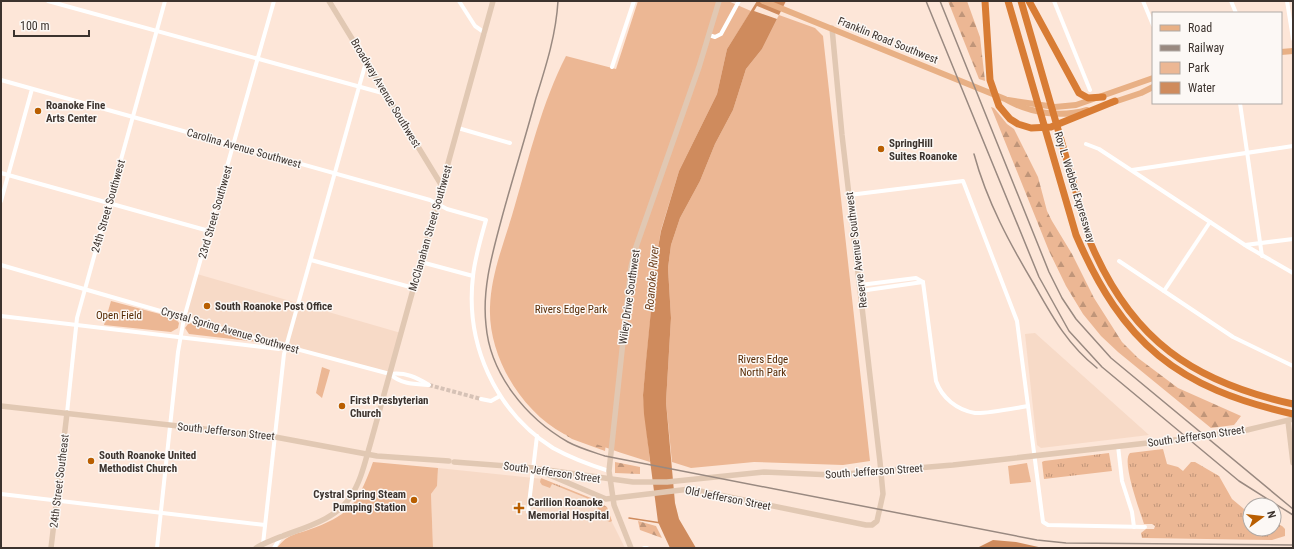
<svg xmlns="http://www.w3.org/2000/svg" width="1294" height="549" font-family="'Roboto Condensed',sans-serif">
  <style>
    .built { fill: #f7dac7 }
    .grass { fill: url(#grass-tufts) }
    .forest { fill: url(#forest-firs) }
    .park { fill: #ecb794 }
    .water { fill: #cf8b5d }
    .pier { fill: #fde6d8 }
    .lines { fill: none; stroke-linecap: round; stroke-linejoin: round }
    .stream { stroke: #cf8b5d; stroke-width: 1.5 }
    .street-tunnel { stroke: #d6c2b6; stroke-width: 4; stroke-dasharray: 4 2; stroke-linecap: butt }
    .street { stroke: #fff; stroke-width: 4 }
    .secondary { stroke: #e1c8b3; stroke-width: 5.5 }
    .primary { stroke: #e8b085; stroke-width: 6 }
    .highway { stroke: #d87c34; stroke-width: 7 }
    .rail { stroke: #998980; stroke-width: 1.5 }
    .poi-dot { fill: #b95e00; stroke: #fcf8f5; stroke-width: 1.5 }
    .labels { text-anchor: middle; stroke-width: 3; stroke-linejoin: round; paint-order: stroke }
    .street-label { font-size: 11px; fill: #3c332e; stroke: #fcf8f5 }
    .poi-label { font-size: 11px; font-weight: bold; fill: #3c332e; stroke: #fcf8f5; text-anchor: start }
    .park-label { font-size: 11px; fill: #572b05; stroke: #fcf8f5 }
    .water-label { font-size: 12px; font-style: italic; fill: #6d3f1d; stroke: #fcf8f5 }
  </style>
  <defs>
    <pattern id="grass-tufts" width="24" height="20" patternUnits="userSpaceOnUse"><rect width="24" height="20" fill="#ecb794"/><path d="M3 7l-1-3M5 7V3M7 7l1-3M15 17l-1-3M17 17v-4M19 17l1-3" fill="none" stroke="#c09579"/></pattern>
    <pattern id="forest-firs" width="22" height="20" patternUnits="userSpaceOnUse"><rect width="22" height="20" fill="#ecb794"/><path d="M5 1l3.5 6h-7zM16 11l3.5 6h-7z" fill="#c09579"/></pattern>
  </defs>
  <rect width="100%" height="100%" fill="#fde6d8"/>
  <g class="built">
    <polygon points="197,274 401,333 390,374 184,318"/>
    <polygon points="1035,333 1149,435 1041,448 1037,445 1025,334"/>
    <polygon points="438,468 543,479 604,506 625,548 433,548 431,494 437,486"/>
  </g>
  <g class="grass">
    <path d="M1163 449 1167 464 1178 467 1183 471 1191 462H1195L1219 476 1232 499 1250 514V529H1274V524C1279 524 1282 525 1285 529V536L1272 540 1142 538 1141 533 1146 529H1154L1155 526 1152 524H1144C1140 511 1121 461 1130 453Z"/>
    <polygon points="1109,453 1112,471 1044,479 1042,462 1044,461"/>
    <polygon points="541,478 591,498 591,500 552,484 550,488 542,485 540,482"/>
    <polygon points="592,501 596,503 597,501 607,507 612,521 610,522 602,519 601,511 592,504"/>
  </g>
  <g class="forest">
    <polygon points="948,1 967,1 980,37 985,81 979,79"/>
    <polygon points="991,107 994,108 1007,124 1014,129 1038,177 1047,211 1052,221 1072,254 1094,298 1122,342 1138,358 1178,388 1241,416 1234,425 1211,428 1118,352 1101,336 1083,314 1066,286 1049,251"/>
    <polygon points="608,429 605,451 572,439 567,436 565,430"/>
    <polygon points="615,462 640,467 640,474 615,473"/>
    <polygon points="638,521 656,526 662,538 640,530"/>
  </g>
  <g class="park">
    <path d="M638 1H728L751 11 727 49 717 94 679 171 661 230 656 259 643 395 650 462C630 456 610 449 590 442 582 440 572 438 564 434 521 411 488 356 490 307 491 272 506 238 515 205 530 154 542 103 566 56L616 69Z"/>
    <polygon points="779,15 815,28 823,36 870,461 843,465 754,462 691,468 672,462 666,402 671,318 668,268 671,245 680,218 700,181 715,144 733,110 746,69 762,49"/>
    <polygon points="111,301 175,318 179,323 178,328 171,332 104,325"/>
    <polygon points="192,323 273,345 273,346 259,342 189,334 185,328 188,324"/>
    <polygon points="322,367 330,370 322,398 316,393"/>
    <path d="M373 462 438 468 437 486 431 494 433 548H277C287 535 293 535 308 530 351 515 358 503 373 462Z"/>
    <polygon points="1027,463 1031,482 1010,484 1008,466"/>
  </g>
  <g class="water">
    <polygon points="757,1 786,1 762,49 746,69 733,110 715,144 700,181 680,218 671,245 668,268 671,318 666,402 675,503 679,519 696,548 670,548 658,522 644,414 643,395 646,361 656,259 661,231 679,171 717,94 727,49"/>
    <polygon points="993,540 1016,542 1043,548 977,548"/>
  </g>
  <polygon class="pier" points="757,6 779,15 777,19 754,11"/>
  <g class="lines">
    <polyline class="stream" points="629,518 661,523"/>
    <polyline class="street-tunnel" points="429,385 481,399"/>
    <g class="street">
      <polyline points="48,1 386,94"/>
      <polyline points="459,1 475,26 485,33"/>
      <polyline points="1054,1 1090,90"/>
      <polyline points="1143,1 1153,25"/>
      <polyline points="1231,1 1236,13"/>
      <polyline points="1287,1 1293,39"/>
      <polyline points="709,35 715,37 721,34 739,1"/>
      <polyline points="612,67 634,1"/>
      <path d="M1 80 430 200 447 209 486 220C481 238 475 257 473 276 465 344 495 411 553 448 571 458 590 465 609 471"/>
      <polyline points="1240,103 1262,256"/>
      <polyline points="458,128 510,143"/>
      <polyline points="1086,144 1099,149 1248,247 1293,273"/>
      <polyline points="1132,170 1293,146"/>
      <polyline points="1,173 209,231"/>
      <polyline points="849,195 963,181 1017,321 1043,522 1048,525 1145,527"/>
      <polyline points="1,201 32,89"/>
      <polyline points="1245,245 1293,239"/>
      <polyline points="311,260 414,288"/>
      <polyline points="1119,261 1233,337 1293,366"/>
      <polyline points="421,262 473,276"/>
      <path d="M1 265 240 334 390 374C405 372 416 377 429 385"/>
      <path d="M923 282 936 381C942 398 957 410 975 413 985 414 1016 408 1028 406"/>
      <polyline points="860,285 916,278 923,282"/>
      <polyline points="860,291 923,282"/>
      <polyline points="1164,291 1210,222"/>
      <polyline points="1,316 279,349 287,346"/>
      <path d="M390 374C401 384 413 384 428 385"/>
      <polyline points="481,399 491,401 500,396"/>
      <polyline points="67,413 77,318 165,1"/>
      <polyline points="1118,446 1122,481 1132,512 1134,527"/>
      <polyline points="1,494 265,525"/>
      <polyline points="528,512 537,436"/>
      <polyline points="263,544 284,354 366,62"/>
      <polyline points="157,548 178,352 184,318 274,1"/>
      <polyline points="274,548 282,535"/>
      <polyline points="644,548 647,548"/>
    </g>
    <g class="secondary">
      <polyline points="329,1 442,186"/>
      <polyline points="1,406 275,437 377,456 449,461"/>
      <polyline points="1288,421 1293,463"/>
      <polyline points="454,462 533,468 633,482 667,482 764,472 833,475 953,465 1183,439 1247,430 1293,419"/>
      <polyline points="533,468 606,499 690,489 866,525 872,525 877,521 883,494 880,462 842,135 832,28"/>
      <polyline points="51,548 67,413"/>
      <path d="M256 548C284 531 333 526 351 496 361 481 365 462 370 445L493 1"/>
      <polyline points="631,548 614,505 609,471 631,267 636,247 699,67 719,1"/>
    </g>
    <g class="primary">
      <path d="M763 1 1005 99C1029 113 1060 118 1087 110"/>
      <polyline points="1281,52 1293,51"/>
      <polyline points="1008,100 1055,107 1076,105 1153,78"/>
      <polyline points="1111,103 1141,93 1153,87"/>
    </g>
    <g class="highway">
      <polyline points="985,1 990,80 999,106 1010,119 1018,124 1031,128 1051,127 1115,101"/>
      <path d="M1008 1 1076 235C1123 344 1177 388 1293 414"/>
      <path d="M1021 1 1091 244C1132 340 1193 382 1293 404"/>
      <polyline points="1029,1 1079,93 1088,98 1103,97"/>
    </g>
    <g class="rail">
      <path d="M558 1C556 35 546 66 536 98 525 139 512 180 501 221 492 255 482 289 486 325 490 374 526 418 568 442 579 448 593 452 605 456L1037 540 1066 543 1293 545"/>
      <polyline points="926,1 1039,277 1069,331 1102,367 1239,481 1293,515"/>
      <polyline points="940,1 1049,272 1062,298 1076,319 1111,358 1293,509"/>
      <path d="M974 154C987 202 1010 244 1035 286 1053 318 1068 345 1097 368"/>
    </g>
  </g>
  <g class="poi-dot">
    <circle cx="38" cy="111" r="4"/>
    <circle cx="881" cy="149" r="4"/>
    <circle cx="207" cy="306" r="4"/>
    <circle cx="342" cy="406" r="4"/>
    <circle cx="91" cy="461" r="4"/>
    <circle cx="414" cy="500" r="4"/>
    <path d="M517 502h4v4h4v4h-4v4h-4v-4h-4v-4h4z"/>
  </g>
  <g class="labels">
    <g class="street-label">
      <text transform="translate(888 40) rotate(22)" y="4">Franklin Road Southwest</text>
      <text transform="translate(386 93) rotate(59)" y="4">Broadway Avenue Southwest</text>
      <text transform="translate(244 148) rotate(16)" y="4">Carolina Avenue Southwest</text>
      <text transform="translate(1075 187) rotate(73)" y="4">Roy L. Webber Expressway</text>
      <text transform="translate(108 206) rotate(-74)" y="4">24th Street Southwest</text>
      <text transform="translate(215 212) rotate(-74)" y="4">23rd Street Southwest</text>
      <text transform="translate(430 228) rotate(-74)" y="4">McClanahan Street Southwest</text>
      <text transform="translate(856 250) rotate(-97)" y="4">Reserve Avenue Southwest</text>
      <text transform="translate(629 297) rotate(-82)" y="4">Wiley Drive Southwest</text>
      <text transform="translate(230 330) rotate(16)" y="4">Crystal Spring Avenue Southwest</text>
      <text transform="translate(226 431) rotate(6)" y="4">South Jefferson Street</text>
      <text transform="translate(1196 436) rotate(-8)" y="4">South Jefferson Street</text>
      <text transform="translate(874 471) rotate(-4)" y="4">South Jefferson Street</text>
      <text transform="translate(552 472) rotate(8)" y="4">South Jefferson Street</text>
      <text transform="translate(59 481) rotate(-83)" y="4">24th Street Southeast</text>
      <text transform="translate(728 498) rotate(11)" y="4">Old Jefferson Street</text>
    </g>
    <g class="poi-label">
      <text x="46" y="109">Roanoke Fine<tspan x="46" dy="13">Arts Center</tspan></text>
      <text x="889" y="147">SpringHill<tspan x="889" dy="13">Suites Roanoke</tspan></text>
      <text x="215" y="310">South Roanoke Post Office</text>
      <text x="350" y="404">First Presbyterian<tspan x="350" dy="13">Church</tspan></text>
      <text x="99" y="459">South Roanoke United<tspan x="99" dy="13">Methodist Church</tspan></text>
      <text x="406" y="498" text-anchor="end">Cystral Spring Steam<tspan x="406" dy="13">Pumping Station</tspan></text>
      <text x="528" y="506">Carilion Roanoke<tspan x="528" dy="13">Memorial Hospital</tspan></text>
    </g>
    <g class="park-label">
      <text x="571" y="313">Rivers Edge Park</text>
      <text x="119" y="319">Open Field</text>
      <text x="763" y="363">Rivers Edge<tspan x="763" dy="13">North Park</tspan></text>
    </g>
    <g class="water-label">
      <text transform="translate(652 278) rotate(-85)" y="4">Roanoke River</text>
    </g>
  </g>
  <rect width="1294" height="549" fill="none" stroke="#3c332e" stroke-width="4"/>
  <rect x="1152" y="12" width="130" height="92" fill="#fcf8f5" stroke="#afa9a5"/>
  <rect x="1160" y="25" width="20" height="6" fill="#e8b085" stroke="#afa9a5"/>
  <text x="1188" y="32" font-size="12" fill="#3c332e">Road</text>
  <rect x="1160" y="45" width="20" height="6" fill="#998980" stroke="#afa9a5"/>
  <text x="1188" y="52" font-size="12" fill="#3c332e">Railway</text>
  <rect x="1160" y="62" width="20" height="12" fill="#ecb794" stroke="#afa9a5"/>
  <text x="1188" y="72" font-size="12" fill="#3c332e">Park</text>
  <rect x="1160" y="82" width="20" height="12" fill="#cf8b5d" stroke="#afa9a5"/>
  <text x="1188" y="92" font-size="12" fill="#3c332e">Water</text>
  <g transform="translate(1262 517) rotate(75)"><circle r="19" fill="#fcf8f5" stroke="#afa9a5"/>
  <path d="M0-3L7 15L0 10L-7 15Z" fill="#b95e00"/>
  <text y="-6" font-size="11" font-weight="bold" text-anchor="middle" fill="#3c332e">N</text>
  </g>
  <path d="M14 30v6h75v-6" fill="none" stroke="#3c332e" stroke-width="2"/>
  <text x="20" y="30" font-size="12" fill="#3c332e" stroke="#fcf8f5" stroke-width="3" paint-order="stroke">100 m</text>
</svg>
